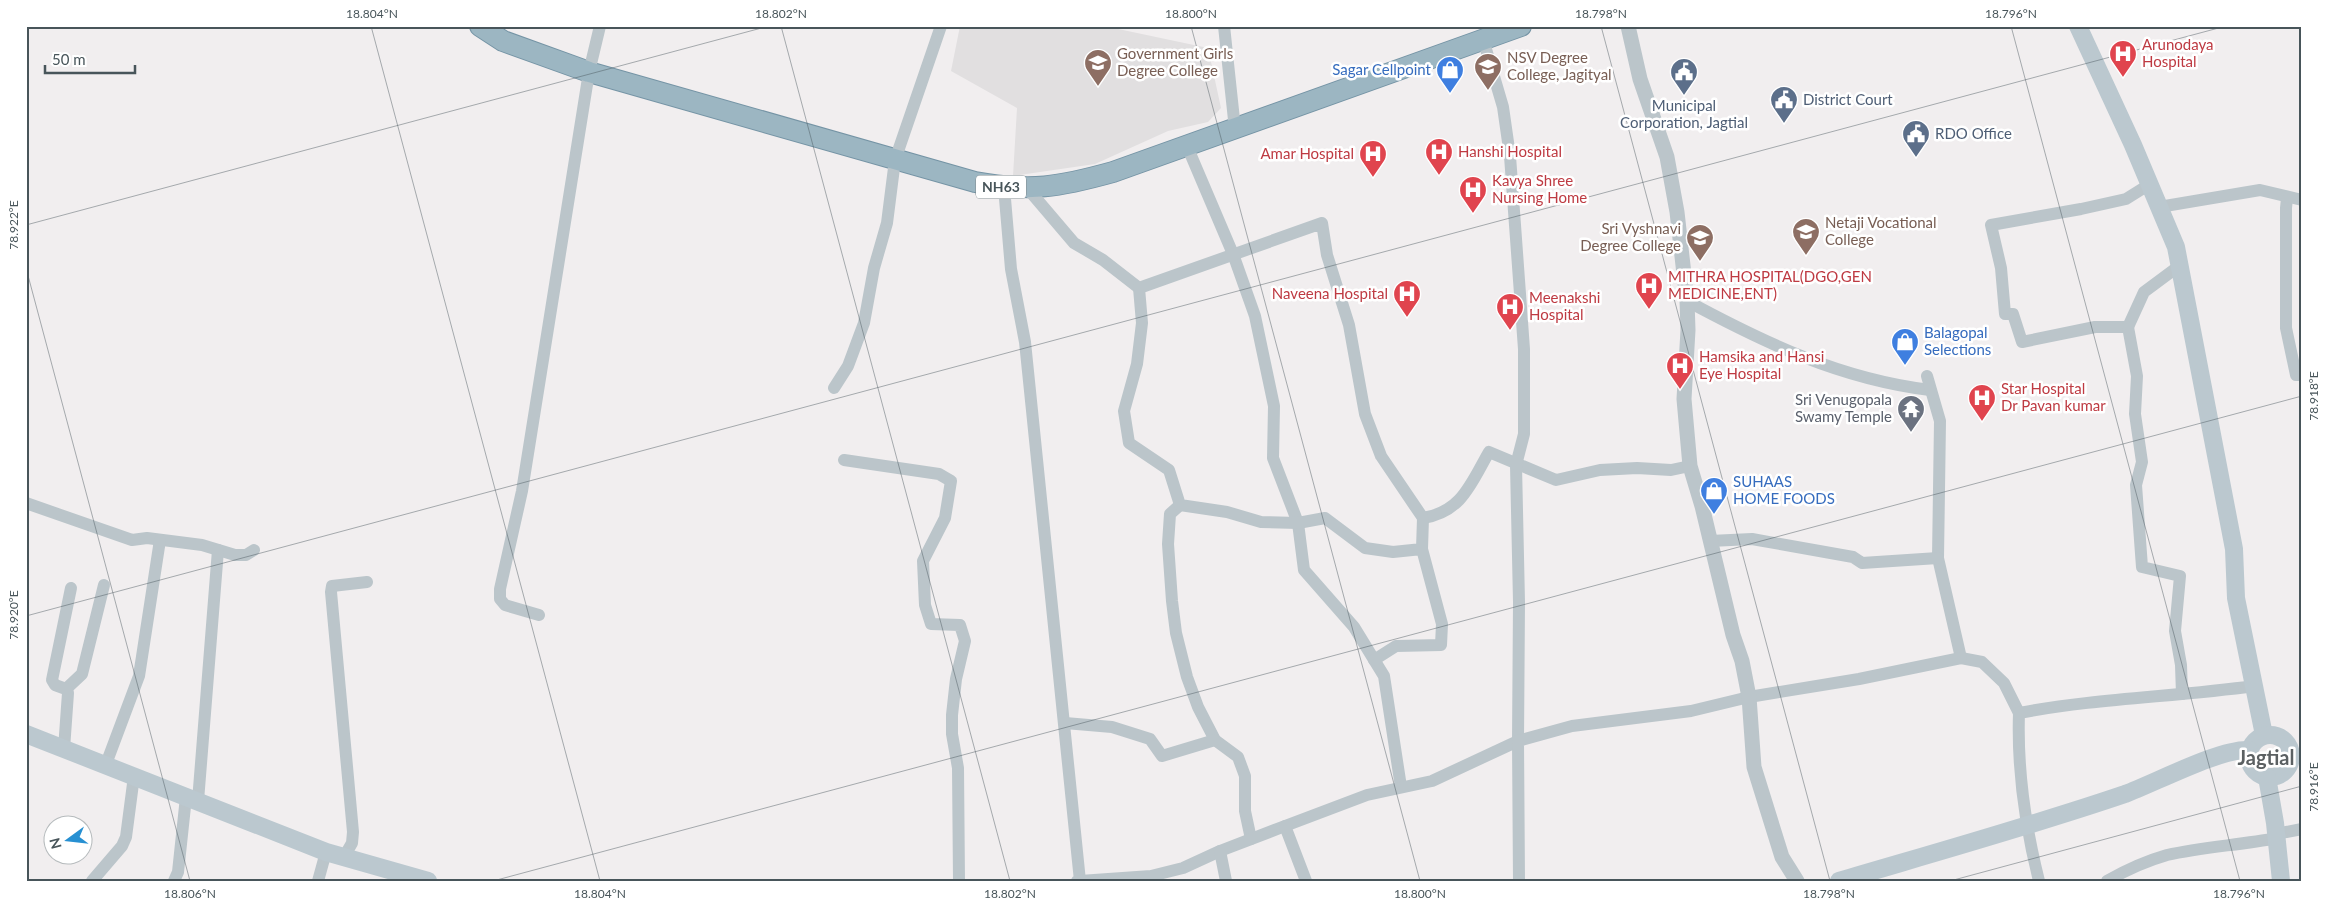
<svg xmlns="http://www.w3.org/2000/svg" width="2328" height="907" font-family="Lato,sans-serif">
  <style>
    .education { fill: #e1dfe0 }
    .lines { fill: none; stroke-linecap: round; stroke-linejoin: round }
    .trunk-casing { stroke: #7594a5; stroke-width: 22 }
    .minor { stroke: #bbc5ca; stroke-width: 12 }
    .tertiary { stroke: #bbc5ca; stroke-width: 15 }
    .secondary { stroke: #bbc8cf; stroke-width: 18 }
    .trunk { stroke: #9cb6c2; stroke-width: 20 }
    .ticks { fill: none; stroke: #48555a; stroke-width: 1; stroke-opacity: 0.45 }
    .labels { text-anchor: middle; stroke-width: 5; stroke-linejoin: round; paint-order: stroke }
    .shield { fill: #fff; stroke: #7f888c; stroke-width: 1 }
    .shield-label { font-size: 14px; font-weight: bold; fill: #48555a }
    .health-label { font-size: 15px; fill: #be3a42; stroke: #fff; text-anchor: start }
    .education-label { font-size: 15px; fill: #785e54; stroke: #fff; text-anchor: start }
    .shop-label { font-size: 15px; fill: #366cbe; stroke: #fff; text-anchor: start }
    .service-label { font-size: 15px; fill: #4e5e75; stroke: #fff; text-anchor: start }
    .worship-label { font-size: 15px; fill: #5b616d; stroke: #fff; text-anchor: end }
    .district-label { font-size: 20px; font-weight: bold; fill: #5b6062; stroke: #fff }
    .neatline { fill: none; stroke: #48555a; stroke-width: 2 }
    .ticks-label { font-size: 12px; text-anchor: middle; fill: #48555a }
  </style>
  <rect width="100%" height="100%" fill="#f1eeef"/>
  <polygon class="education" points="960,26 1104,26 1208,48 1221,108 1208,122 1168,131 1095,164 1013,176 1017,108 951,71"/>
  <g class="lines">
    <defs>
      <path id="trunk" d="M480 26 503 41 589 72 975 182C1031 192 1059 187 1113 172L1521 26"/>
    </defs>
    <use href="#trunk" class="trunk-casing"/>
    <g class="minor">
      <polyline points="1224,26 1235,129"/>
      <polyline points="1187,146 1233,254 1255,316 1274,406 1273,458 1298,523 1304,570 1354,627 1384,676 1401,787"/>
      <polyline points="2150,184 2126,199 2081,209 1991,225 2001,268 2005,314 2013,314 2022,342 2095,327 2128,327 2144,292 2179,266"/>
      <polyline points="1004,187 1011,269 1025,342 1080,881 1077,881"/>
      <polyline points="1028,189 1074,243 1103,260 1139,288"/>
      <polyline points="2287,198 2286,208 2286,328 2296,375 2302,375"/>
      <polyline points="2159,207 2260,190 2302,200"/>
      <path d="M1687 301C1765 343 1840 379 1930 390"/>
      <polyline points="2128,327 2137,376 2135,414 2142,462 2136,485 2142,567 2180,576 2175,631 2181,665 2182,694"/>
      <polyline points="1927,376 1940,421 1938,558 1961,658 1982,662 2004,683 2019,713"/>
      <polyline points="834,388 848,366 864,323 874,268 887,223 895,160 941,26"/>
      <polyline points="844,460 939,474 951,481 945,518 923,561 925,605 931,624 960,625 965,641 956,679 952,715 952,734 958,768 959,881"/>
      <polyline points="26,503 132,540 147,538 202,545 235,555 246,555 254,550"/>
      <polyline points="1180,505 1170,514 1168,544 1172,601 1176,633 1187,677 1198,707 1215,740 1238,757 1245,776 1245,811 1251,839"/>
      <path d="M1423 518C1462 512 1471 483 1489 452L1556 480 1600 470 1637 468 1671 470 1690 466"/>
      <polyline points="1710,541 1752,539 1853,557 1862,563 1938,558"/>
      <polyline points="539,615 505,605 500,599 500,589 522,491 589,72 600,26"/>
      <polyline points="1374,660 1396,646 1441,645 1442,624 1422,549 1423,518 1381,456 1365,414 1349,325 1327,255 1322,223 1139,288 1142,323 1137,364 1124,411 1129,443 1169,470 1180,505 1227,512 1261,522 1298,523 1325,518 1365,548 1393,552 1422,549"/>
      <polyline points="66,689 82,674 104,585"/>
      <polyline points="1065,723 1112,727 1150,739 1162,756 1215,740"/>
      <polyline points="64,749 68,693 66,689 55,685 52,680 71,588"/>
      <polyline points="106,764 139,676 160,540"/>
      <polyline points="198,801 218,550"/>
      <polyline points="2276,834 2302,829"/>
      <polyline points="344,857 352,843 353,832 331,592 332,586 367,582"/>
      <polyline points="92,881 122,846 126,837 134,776"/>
      <polyline points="174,881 178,872 186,797"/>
      <polyline points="318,881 326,852"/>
      <polyline points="1080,881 1151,876 1183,868 1220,851"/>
      <polyline points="1226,881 1220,851 1285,826"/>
      <polyline points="1306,881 1285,826 1367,795 1432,781 1518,741 1519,602 1516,465 1524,434 1524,349 1510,156 1503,107 1483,39"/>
      <polyline points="1519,881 1518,741 1572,726 1691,711 1749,697 1859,679 1961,658"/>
      <path d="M2039 881C2025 825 2017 771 2019 713 2097 698 2176 697 2254 686"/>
      <path d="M2107 881C2126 870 2146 861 2167 855 2203 847 2240 845 2277 838"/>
    </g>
    <polyline class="tertiary" points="1628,26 1640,79 1667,157 1677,212 1687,301 1688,330 1684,399 1690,466 1702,506 1733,635 1742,661 1749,697 1754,767 1782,857 1797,881"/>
    <g class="secondary">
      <polyline points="2078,26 2133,145 2176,247 2234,549 2236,598 2264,735"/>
      <polyline points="26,734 326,852 428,881"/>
      <circle cx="2270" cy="756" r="21"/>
      <polyline points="2267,777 2275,823 2281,881"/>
      <path d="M1839 881C1934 853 2031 826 2125 794 2155 783 2221 748 2249 750"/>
    </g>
    <use href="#trunk" class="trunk"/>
  </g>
  <path class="ticks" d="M371 26 600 881M781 26 1010 881M1191 26 1420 881M1601 26 1830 881M2011 26 2240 881M26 225 769 26M26 268 190 881M26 616 2226 26M493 881 2302 396M1950 881 2302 786"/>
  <defs>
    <symbol id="hospital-pin" viewBox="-11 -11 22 30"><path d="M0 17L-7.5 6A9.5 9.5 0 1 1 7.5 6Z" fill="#e0444e" stroke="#fff"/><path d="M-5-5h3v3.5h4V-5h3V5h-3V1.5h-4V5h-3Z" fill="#fff"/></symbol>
    <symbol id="university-pin" viewBox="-11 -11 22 30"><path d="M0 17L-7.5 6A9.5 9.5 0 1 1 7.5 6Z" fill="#8d6e63" stroke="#fff"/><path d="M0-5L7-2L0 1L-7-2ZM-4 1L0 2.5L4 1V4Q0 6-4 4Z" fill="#fff"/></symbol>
    <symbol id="shop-pin" viewBox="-11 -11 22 30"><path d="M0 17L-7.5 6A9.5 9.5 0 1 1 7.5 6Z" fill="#3f7fe0" stroke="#fff"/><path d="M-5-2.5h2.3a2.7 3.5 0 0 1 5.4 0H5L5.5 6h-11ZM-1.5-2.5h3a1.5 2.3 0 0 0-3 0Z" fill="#fff"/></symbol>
    <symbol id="civic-pin" viewBox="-11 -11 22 30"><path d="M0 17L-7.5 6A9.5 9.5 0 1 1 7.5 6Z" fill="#5c6f8a" stroke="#fff"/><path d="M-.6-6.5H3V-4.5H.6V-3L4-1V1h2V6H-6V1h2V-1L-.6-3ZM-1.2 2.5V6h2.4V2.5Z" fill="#fff"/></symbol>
    <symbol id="temple-pin" viewBox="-11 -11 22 30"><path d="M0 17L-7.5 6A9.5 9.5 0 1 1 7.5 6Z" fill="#6b7280" stroke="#fff"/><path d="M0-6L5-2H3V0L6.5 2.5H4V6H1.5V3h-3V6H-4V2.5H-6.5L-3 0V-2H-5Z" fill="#fff"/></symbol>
  </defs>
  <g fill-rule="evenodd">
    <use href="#hospital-pin" x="2107" y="38" width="32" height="43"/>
    <use href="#university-pin" x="1082" y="47" width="32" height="43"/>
    <use href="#university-pin" x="1472" y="51" width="32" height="43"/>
    <use href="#shop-pin" x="1434" y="54" width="32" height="43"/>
    <use href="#civic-pin" x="1668" y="56" width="32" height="43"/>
    <use href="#civic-pin" x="1768" y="84" width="32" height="43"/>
    <use href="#civic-pin" x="1900" y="118" width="32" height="43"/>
    <use href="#hospital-pin" x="1423" y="136" width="32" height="43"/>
    <use href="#hospital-pin" x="1357" y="138" width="32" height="43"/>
    <use href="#hospital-pin" x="1457" y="174" width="32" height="43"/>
    <use href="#university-pin" x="1790" y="216" width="32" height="43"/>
    <use href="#university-pin" x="1684" y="222" width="32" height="43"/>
    <use href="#hospital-pin" x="1633" y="270" width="32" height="43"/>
    <use href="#hospital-pin" x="1391" y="278" width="32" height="43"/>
    <use href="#hospital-pin" x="1494" y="291" width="32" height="43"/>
    <use href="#shop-pin" x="1889" y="326" width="32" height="43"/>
    <use href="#hospital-pin" x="1664" y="350" width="32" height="43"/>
    <use href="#hospital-pin" x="1966" y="382" width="32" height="43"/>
    <use href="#temple-pin" x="1895" y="393" width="32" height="43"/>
    <use href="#shop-pin" x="1698" y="475" width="32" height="43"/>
  </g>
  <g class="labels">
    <rect class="shield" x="976" y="175.5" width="50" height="23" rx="4"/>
    <g class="shield-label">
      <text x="1001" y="192">NH63</text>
    </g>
    <g class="health-label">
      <text x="2142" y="50">Arunodaya<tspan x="2142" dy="17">Hospital</tspan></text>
      <text x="1458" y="157">Hanshi Hospital</text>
      <text x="1354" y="159" text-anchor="end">Amar Hospital</text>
      <text x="1492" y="186">Kavya Shree<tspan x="1492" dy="17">Nursing Home</tspan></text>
      <text x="1668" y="282">MITHRA HOSPITAL(DGO,GEN<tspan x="1668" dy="17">MEDICINE,ENT)</tspan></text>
      <text x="1388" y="299" text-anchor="end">Naveena Hospital</text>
      <text x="1529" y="303">Meenakshi<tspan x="1529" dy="17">Hospital</tspan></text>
      <text x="1699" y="362">Hamsika and Hansi<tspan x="1699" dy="17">Eye Hospital</tspan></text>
      <text x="2001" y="394">Star Hospital<tspan x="2001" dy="17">Dr Pavan kumar</tspan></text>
    </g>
    <g class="education-label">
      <text x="1117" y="59">Government Girls<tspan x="1117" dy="17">Degree College</tspan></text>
      <text x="1507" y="63">NSV Degree<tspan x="1507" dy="17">College, Jagityal</tspan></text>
      <text x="1825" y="228">Netaji Vocational<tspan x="1825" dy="17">College</tspan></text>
      <text x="1681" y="234" text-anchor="end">Sri Vyshnavi<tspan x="1681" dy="17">Degree College</tspan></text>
    </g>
    <g class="shop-label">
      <text x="1431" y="75" text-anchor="end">Sagar Cellpoint</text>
      <text x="1924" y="338">Balagopal<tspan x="1924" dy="17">Selections</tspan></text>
      <text x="1733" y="487">SUHAAS<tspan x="1733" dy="17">HOME FOODS</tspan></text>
    </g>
    <g class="service-label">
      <text x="1803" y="105">District Court</text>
      <text x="1684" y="111" text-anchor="middle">Municipal<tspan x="1684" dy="17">Corporation, Jagtial</tspan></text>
      <text x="1935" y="139">RDO Office</text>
    </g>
    <g class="worship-label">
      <text x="1892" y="405">Sri Venugopala<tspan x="1892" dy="17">Swamy Temple</tspan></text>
    </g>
    <g class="district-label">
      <text x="2266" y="765">Jagtial</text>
    </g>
  </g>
  <rect width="2328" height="907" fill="none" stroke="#ffffff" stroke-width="55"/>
  <g transform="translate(68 840) rotate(255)"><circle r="24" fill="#ffffff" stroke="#b6bbbd"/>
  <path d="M0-4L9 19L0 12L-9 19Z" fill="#2790d2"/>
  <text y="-8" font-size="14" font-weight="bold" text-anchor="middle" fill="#48555a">N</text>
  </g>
  <path d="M45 65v8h90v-8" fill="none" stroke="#48555a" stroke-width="2.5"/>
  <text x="52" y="65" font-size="15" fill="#48555a" stroke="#ffffff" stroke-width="4" paint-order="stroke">50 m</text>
  <rect x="28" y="28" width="2272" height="852" class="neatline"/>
  <g class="ticks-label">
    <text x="372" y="18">18.804°N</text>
    <text x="781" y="18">18.802°N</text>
    <text x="1191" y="18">18.800°N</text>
    <text x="1601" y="18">18.798°N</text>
    <text x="2011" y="18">18.796°N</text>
    <text transform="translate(14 225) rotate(-90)" y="4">78.922°E</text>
    <text transform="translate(2314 396) rotate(-90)" y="4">78.918°E</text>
    <text transform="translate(14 615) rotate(-90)" y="4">78.920°E</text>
    <text transform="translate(2314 787) rotate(-90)" y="4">78.916°E</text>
    <text x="190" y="898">18.806°N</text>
    <text x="600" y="898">18.804°N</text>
    <text x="1010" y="898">18.802°N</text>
    <text x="1420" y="898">18.800°N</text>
    <text x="1829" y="898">18.798°N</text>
    <text x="2239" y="898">18.796°N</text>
  </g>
</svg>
